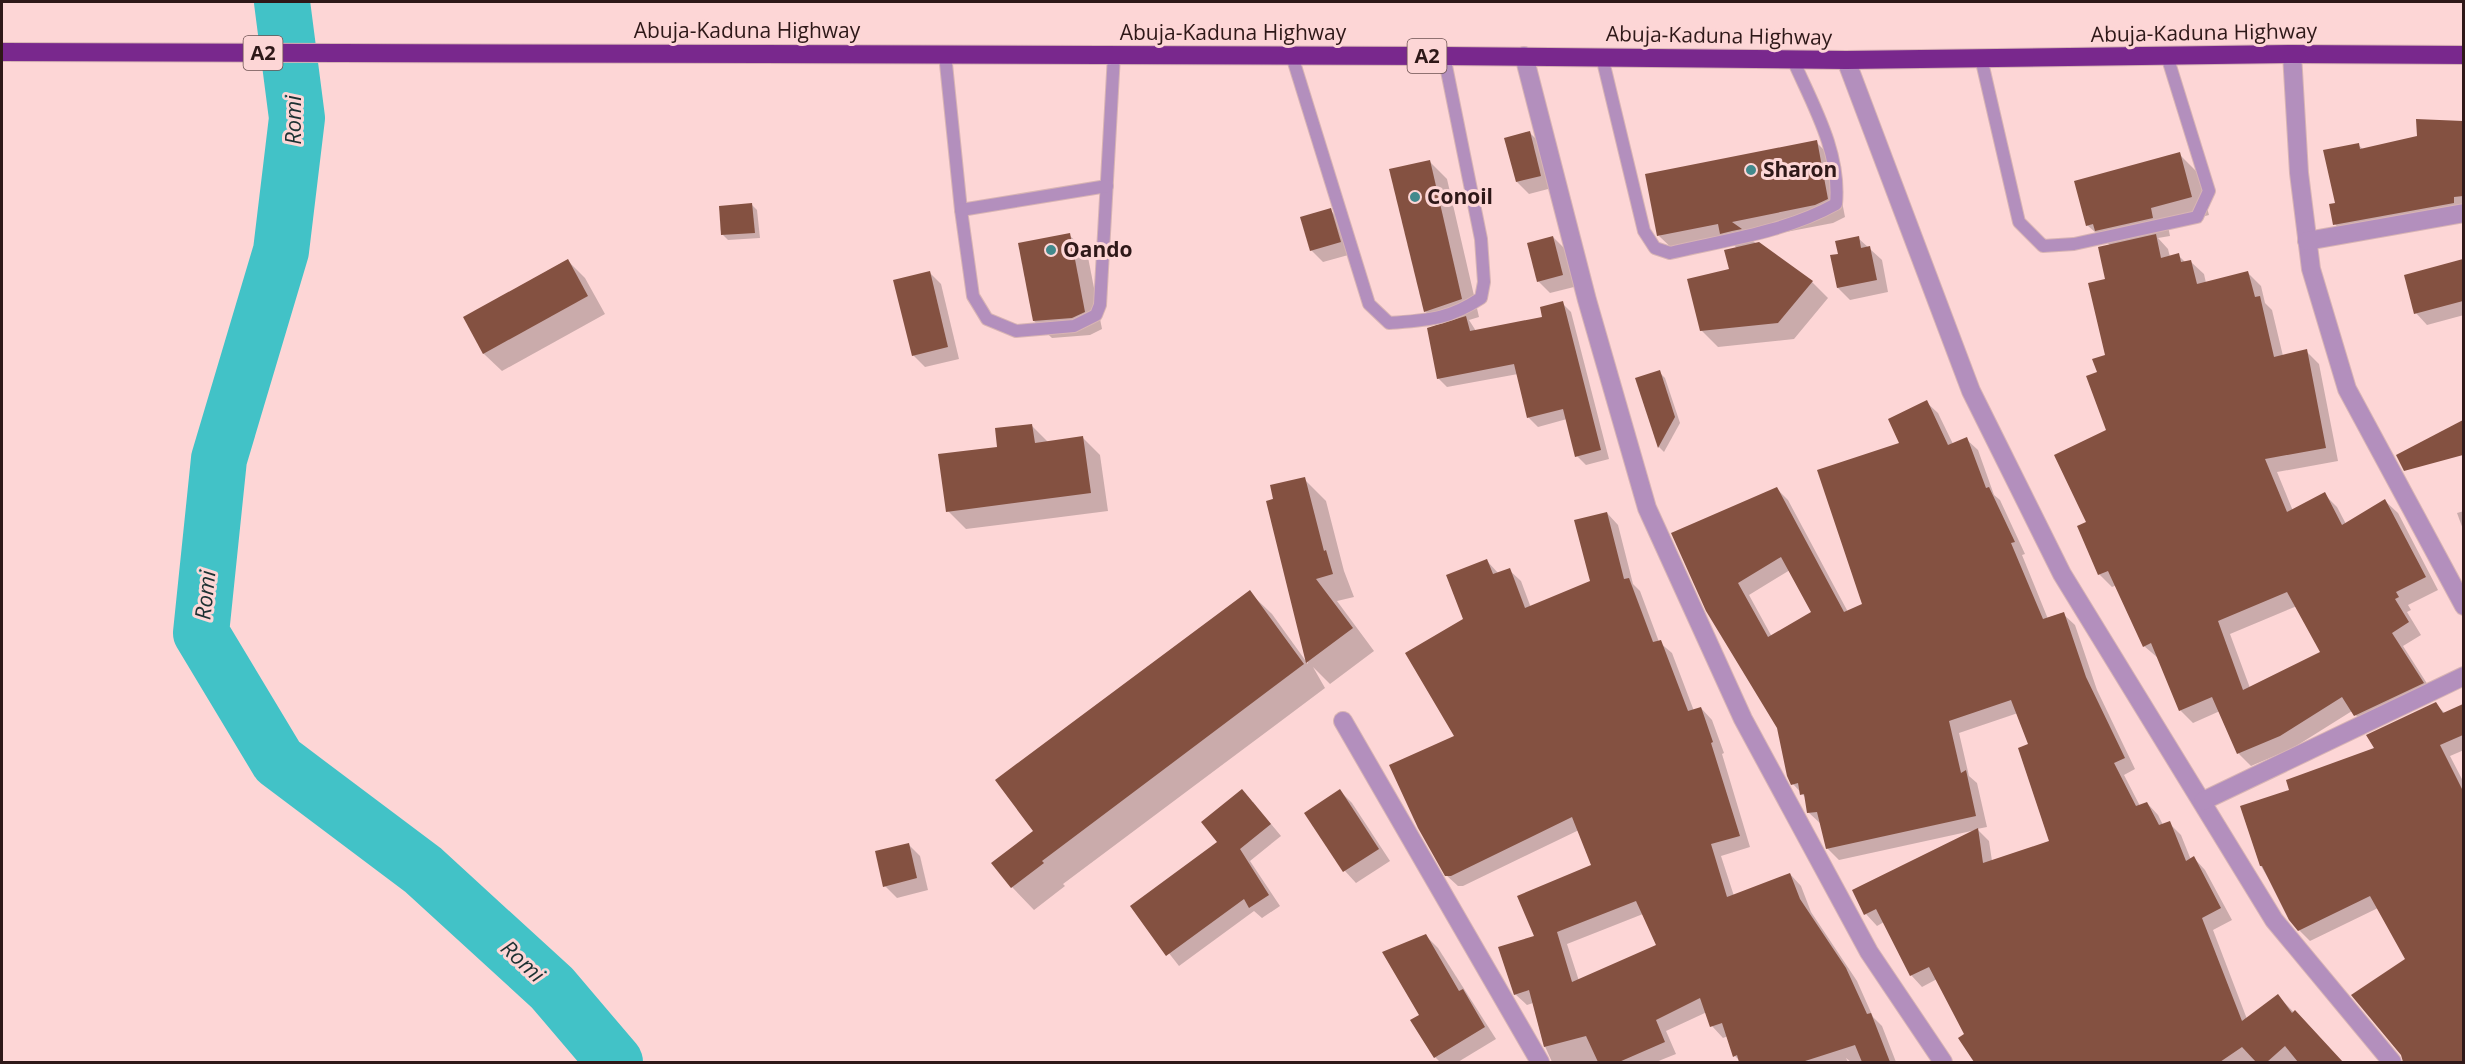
<svg xmlns="http://www.w3.org/2000/svg" width="2465" height="1064" font-family="'Open Sans',sans-serif">
  <style>
    .shadow { fill: #0003; fill-rule: evenodd }
    .lines { fill: none; stroke-linecap: round; stroke-linejoin: round }
    .river { stroke: #42c2c7; stroke-width: 56 }
    .building { fill: #845141; fill-rule: evenodd }
    .lane-casing { stroke: #d8b4b4; stroke-width: 14 }
    .street-casing { stroke: #d8b4b4; stroke-width: 20 }
    .highway-casing { stroke: #d8b4b4; stroke-width: 20 }
    .lane { stroke: #b38fbd; stroke-width: 12 }
    .street { stroke: #b38fbd; stroke-width: 18 }
    .highway { stroke: #79288d; stroke-width: 18 }
    .poi-dot { fill: #428a8d; stroke: #fdd6d6; stroke-width: 2 }
    .labels { text-anchor: middle; stroke-width: 6; stroke-linejoin: round; paint-order: stroke }
    .shield { fill: #fdd6d6; stroke: #6c5151; stroke-width: 1.5 }
    .shield-label { font-size: 20px; font-weight: bold; fill: #2e1818 }
    .street-label { font-size: 21px; fill: #2e1818; stroke: #fdd6d6 }
    .poi-label { font-size: 21px; font-weight: bold; fill: #2e1818; stroke: #fdd6d6; text-anchor: start }
    .water-label { font-size: 22px; font-style: italic; fill: #1c3132; stroke: #fdd6d6 }
  </style>
  <rect width="100%" height="100%" fill="#fdd6d6"/>
  <g class="shadow">
    <polygon points="2418,121 2464,123 2464,213 2344,234 2335,224 2336,204 2358,145 2364,150 2418,137"/>
    <polygon points="1530,133 1542,145 1552,188 1529,194 1517,182 1506,139"/>
    <polygon points="1816,142 1834,160 1845,217 1833,223 1750,239 1812,282 1828,298 1794,339 1718,347 1701,330 1731,270 1737,248 1731,243 1677,253 1659,236"/>
    <path d="M2179 154 2197 172 2209 215 2168 226 2170 236 2158 238 2168 249 2170 257 2178 255 2186 263 2191 262 2204 274 2206 283 2248 273 2261 286 2265 303 2272 310 2283 356 2306 351 2319 364 2338 461 2277 472 2293 511 2324 494 2337 507 2346 524 2385 501 2398 513 2438 590 2408 605 2411 610 2407 612 2421 635 2403 646 2435 696 2368 728 2352 711 2293 748 2251 766 2239 754 2220 711 2193 723 2180 710 2158 658 2144 646 2117 585 2112 587 2099 574 2108 431 2099 373 2107 356V280L2111 246 2087 225ZM2297 606 2322 652 2250 688 2230 634Z"/>
    <polygon points="1429,161 1447,179 1479,317 1469,320 1476,331 1544,318 1562,303 1571,312 1609,459 1586,465 1577,456 1567,419 1538,427 1529,418 1518,374 1447,387 1438,378 1440,326 1425,311"/>
    <polygon points="752,205 757,210 760,238 728,240 723,235"/>
    <polygon points="1330,210 1342,222 1352,254 1323,262 1311,250"/>
    <polygon points="1069,235 1087,252 1102,329 1090,335 1052,338 1034,321"/>
    <polygon points="1553,237 1565,249 1574,287 1550,293 1538,281"/>
    <polygon points="1858,238 1882,260 1888,292 1850,300 1838,288 1839,255"/>
    <polygon points="567,260 585,278 605,314 502,371 484,354 465,317"/>
    <polygon points="2464,260 2464,315 2427,325 2416,313 2406,276"/>
    <polygon points="929,272 941,284 959,359 925,367 913,355"/>
    <polygon points="1659,372 1665,378 1680,423 1664,452 1659,447 1637,379"/>
    <path d="M1926 402 1938 413 1953 444 1966 439 1978 450 1994 495 2000 500 2025 554 2022 555 2048 619 2063 614 2075 625 2097 690 2135 769 2124 775 2140 806 2147 803 2158 815 2163 825 2169 823 2181 835 2191 860 2194 858 2205 870 2232 920 2213 930 2247 1019 2278 996 2342 1062H1976L1960 1039 1966 1034 1937 979 1922 987 1911 975 1884 922 1877 926 1866 914 1976 830 1839 860 1827 848 1821 824 1808 812 1806 798 1793 784 1778 728 1707 610 1777 489 1788 500 1848 612 1864 605 1901 444ZM1790 570 1813 613 1772 637 1749 595ZM2018 713 2030 745 2051 842 1992 861 1989 841 1977 829 1987 827 1977 783 1969 776 1959 733Z"/>
    <polygon points="1031,425 1048,442 1083,438 1100,455 1108,511 966,529 948,511 999,448"/>
    <polygon points="1304,479 1326,501 1344,571 1354,597 1337,601 1374,651 1330,684 1313,667 1325,688 1063,884 1065,886 1034,910 1012,887 1035,832 1249,592 1272,614 1308,664 1268,502"/>
    <polygon points="2464,511 2464,532 2457,513"/>
    <path d="M1607 513 1618 525 1633 584 1640 591 1659 642 1672 653 1694 711 1701 708 1712 720 1724 753 1722 754 1750 847 1721 856 1734 896 1790 874 1801 886 1811 912 1857 981 1873 1017 1882 1026 1896 1062H1851L1846 1058 1848 1062H1741L1735 1056 1728 1036 1723 1038 1712 1026 1707 1012 1666 1031 1676 1054 1656 1062H1552L1543 1042 1533 1003 1527 1005 1515 994 1536 937 1593 866 1579 830 1463 886H1458L1446 875 1465 619 1487 561 1499 574 1509 570 1521 581 1531 608 1592 582ZM1643 914 1658 946 1579 981 1567 944Z"/>
    <polygon points="2435,704 2446,714 2464,706 2464,750 2450,756 2464,783 2464,1062 2407,1062 2353,995 2407,960 2378,908 2310,941 2299,930 2261,866 2291,791 2376,749"/>
    <polygon points="1340,791 1352,803 1390,861 1356,883 1345,871 1306,813"/>
    <polygon points="1253,802 1281,836 1250,861 1280,906 1262,918 1254,911 1179,966 1132,906 1219,843"/>
    <polygon points="908,844 920,856 928,890 897,898 885,886"/>
    <polygon points="1426,936 1438,948 1496,1039 1458,1062 1440,1062 1435,1057 1421,1016"/>
  </g>
  <g class="lines">
    <polyline class="river" points="282,2 297,118 281,251 219,459 201,633 278,761 423,870 552,988 615,1062"/>
  </g>
  <g class="building">
    <polygon points="2416,119 2463,121 2463,196 2454,197 2454,203 2333,225 2329,204 2335,203 2323,150 2359,143 2360,149 2417,136"/>
    <polygon points="1530,131 1541,176 1516,182 1504,138"/>
    <polygon points="1817,140 1828,199 1815,205 1732,222 1742,229 1732,231 1720,234 1718,224 1657,236 1645,174"/>
    <polygon points="2180,152 2192,197 2151,208 2153,218 2095,231 2093,224 2086,226 2074,181"/>
    <polygon points="1430,160 1462,299 1424,312 1389,169"/>
    <polygon points="752,203 755,233 721,235 719,206"/>
    <polygon points="1331,208 1341,242 1310,251 1300,217"/>
    <polygon points="1070,233 1085,312 1072,318 1033,321 1018,243"/>
    <path d="M2156 234 2161 258 2179 253 2181 262 2191 260 2197 284 2248 271 2255 297 2260 296 2274 357 2307 349 2326 448 2265 459 2287 512 2325 492 2342 525 2385 499 2426 577 2396 592 2399 597 2395 599 2409 622 2392 633 2424 683 2354 716 2342 697 2280 736 2237 754 2212 697 2179 711 2151 643 2143 647 2108 571 2098 575 2077 526 2086 522 2054 455 2106 430 2086 376 2097 372 2092 359 2105 355 2088 283 2105 279 2098 247ZM2287 592 2320 652 2243 690 2218 621Z"/>
    <polygon points="1553,236 1563,275 1537,282 1527,243"/>
    <polygon points="1859,236 1861,248 1870,246 1877,280 1837,288 1830,255 1838,254 1835,241"/>
    <polygon points="1759,242 1813,281 1778,323 1700,331 1687,279 1729,269 1724,250"/>
    <polygon points="568,259 588,296 483,354 463,317"/>
    <polygon points="2463,259 2463,301 2414,314 2404,275"/>
    <polygon points="930,271 948,347 912,356 893,280"/>
    <polygon points="1563,301 1601,450 1575,457 1563,409 1527,418 1514,364 1437,379 1427,328 1466,316 1470,331 1542,317 1540,307"/>
    <polygon points="1660,370 1675,417 1658,448 1635,378"/>
    <path d="M1927 400 1948 445 1967 437 1986 488 1989 487 2015 542 2011 543 2043 619 2064 612 2086 677 2125 758 2114 763 2136 806 2147 802 2159 825 2170 821 2186 861 2194 856 2221 908 2202 918 2242 1021 2278 994 2292 1013 2295 1010 2343 1062H2298L2285 1046 2267 1062H2256L2242 1047 2220 1062H1974L1958 1038 1964 1034 1929 967 1910 976 1876 909 1864 915 1852 890 1978 828 1983 863 2049 841 2018 748 2028 744 2011 700 1949 721 1961 773 1966 770 1976 816 1826 849 1817 812 1807 813 1804 794 1800 795 1798 783 1791 785 1787 776 1777 728 1706 611 1671 533 1777 487 1844 612 1862 604 1817 470 1899 443 1888 419ZM1781 557 1811 612 1768 637 1738 583Z"/>
    <polygon points="2463,420 2463,455 2404,471 2396,455"/>
    <polygon points="1032,424 1035,443 1083,436 1091,493 946,512 938,454 997,447 995,428"/>
    <polygon points="1305,477 1324,551 1326,550 1333,574 1316,579 1353,628 1306,663 1266,501 1273,499 1270,485"/>
    <path d="M1607 512 1624 579 1629 578 1653 642 1661 640 1688 711 1701 707 1713 742 1711 743 1740 836 1711 844 1727 897 1790 873 1800 899 1846 968 1867 1014 1871 1013 1890 1062H1862L1855 1045 1802 1062H1739L1737 1055 1733 1057 1722 1023 1710 1027 1700 998 1656 1020 1665 1042 1619 1062H1598L1586 1036 1544 1047 1529 990 1514 995 1498 947 1534 936 1517 896 1591 865 1572 817 1451 876H1445L1418 828 1389 765 1454 736 1405 653 1463 619 1446 575 1487 559 1493 574 1510 568 1525 608 1590 581 1574 520ZM1636 901 1656 945 1572 982 1557 932Z"/>
    <polygon points="1250,590 1304,664 1042,861 1044,863 1011,888 991,863 1033,831 995,780"/>
    <polygon points="2436,702 2443,713 2463,704 2463,735 2440,745 2463,791 2463,1062 2403,1062 2401,1055 2351,995 2405,959 2370,896 2298,931 2289,920 2262,866 2260,866 2240,806 2289,790 2286,780 2374,748 2366,735"/>
    <polygon points="1242,789 1271,824 1240,849 1269,895 1249,908 1244,899 1166,956 1130,906 1217,842 1201,822"/>
    <polygon points="1340,789 1379,849 1343,872 1304,813"/>
    <polygon points="909,843 917,878 883,887 875,851"/>
    <polygon points="1426,934 1459,991 1463,989 1485,1027 1434,1058 1410,1020 1419,1015 1382,952"/>
  </g>
  <g class="lines">
    <defs>
      <g id="lane">
        <polyline points="945,54 961,210 973,296 987,319 1016,331 1074,326 1096,315 1100,305 1114,55"/>
        <path d="M1292 56 1369 304 1389 323C1428 320 1448 320 1481 298L1484 282 1481 239 1444 56"/>
        <path d="M1602 57 1644 231 1655 248 1670 253C1725 240 1786 232 1836 204 1841 153 1813 105 1793 60"/>
        <polyline points="1981,58 2019,222 2043,246 2074,244 2197,217 2209,191 2167,56"/>
        <polyline points="961,210 1107,186"/>
      </g>
      <g id="street">
        <polyline points="2292,54 2299,173 2311,269 2347,389 2464,606"/>
        <polyline points="1524,56 1587,300 1647,508 1743,719 1869,952 1943,1062"/>
        <polyline points="1846,60 1971,391 2062,574 2274,920 2392,1062"/>
        <polyline points="2307,241 2464,213"/>
        <polyline points="1343,721 1540,1062"/>
        <polyline points="2203,801 2464,676"/>
      </g>
      <polyline id="highway" points="2,52 1444,56 1846,60 2292,54 2464,55"/>
    </defs>
    <use href="#lane" class="lane-casing"/>
    <use href="#street" class="street-casing"/>
    <use href="#highway" class="highway-casing"/>
    <use href="#lane" class="lane"/>
    <use href="#street" class="street"/>
    <use href="#highway" class="highway"/>
  </g>
  <g class="poi-dot">
    <circle cx="1751" cy="170" r="6"/>
    <circle cx="1415" cy="197" r="6"/>
    <circle cx="1051" cy="250" r="6"/>
  </g>
  <g class="labels">
    <g class="shield">
      <rect x="243.5" y="36" width="39" height="34" rx="4.5"/>
      <rect x="1407.5" y="39" width="39" height="34" rx="4.5"/>
    </g>
    <g class="shield-label">
      <text x="263" y="60">A2</text>
      <text x="1427" y="63">A2</text>
    </g>
    <g class="street-label">
      <text x="747" y="38">Abuja-Kaduna Highway</text>
      <text x="1233" y="40">Abuja-Kaduna Highway</text>
      <text transform="translate(2204 33) rotate(-1)" y="7">Abuja-Kaduna Highway</text>
      <text transform="translate(1719 36) rotate(1)" y="7">Abuja-Kaduna Highway</text>
    </g>
    <g class="poi-label">
      <text x="1763" y="177">Sharon</text>
      <text x="1427" y="204">Conoil</text>
      <text x="1063" y="257">Oando</text>
    </g>
    <g class="water-label">
      <text transform="translate(293 120) rotate(-90)" y="8">Romi</text>
      <text transform="translate(205 595) rotate(-84)" y="8">Romi</text>
      <text transform="translate(523 961) rotate(43)" y="8">Romi</text>
    </g>
  </g>
  <rect width="2465" height="1064" fill="none" stroke="#2e1818" stroke-width="6"/>
</svg>
